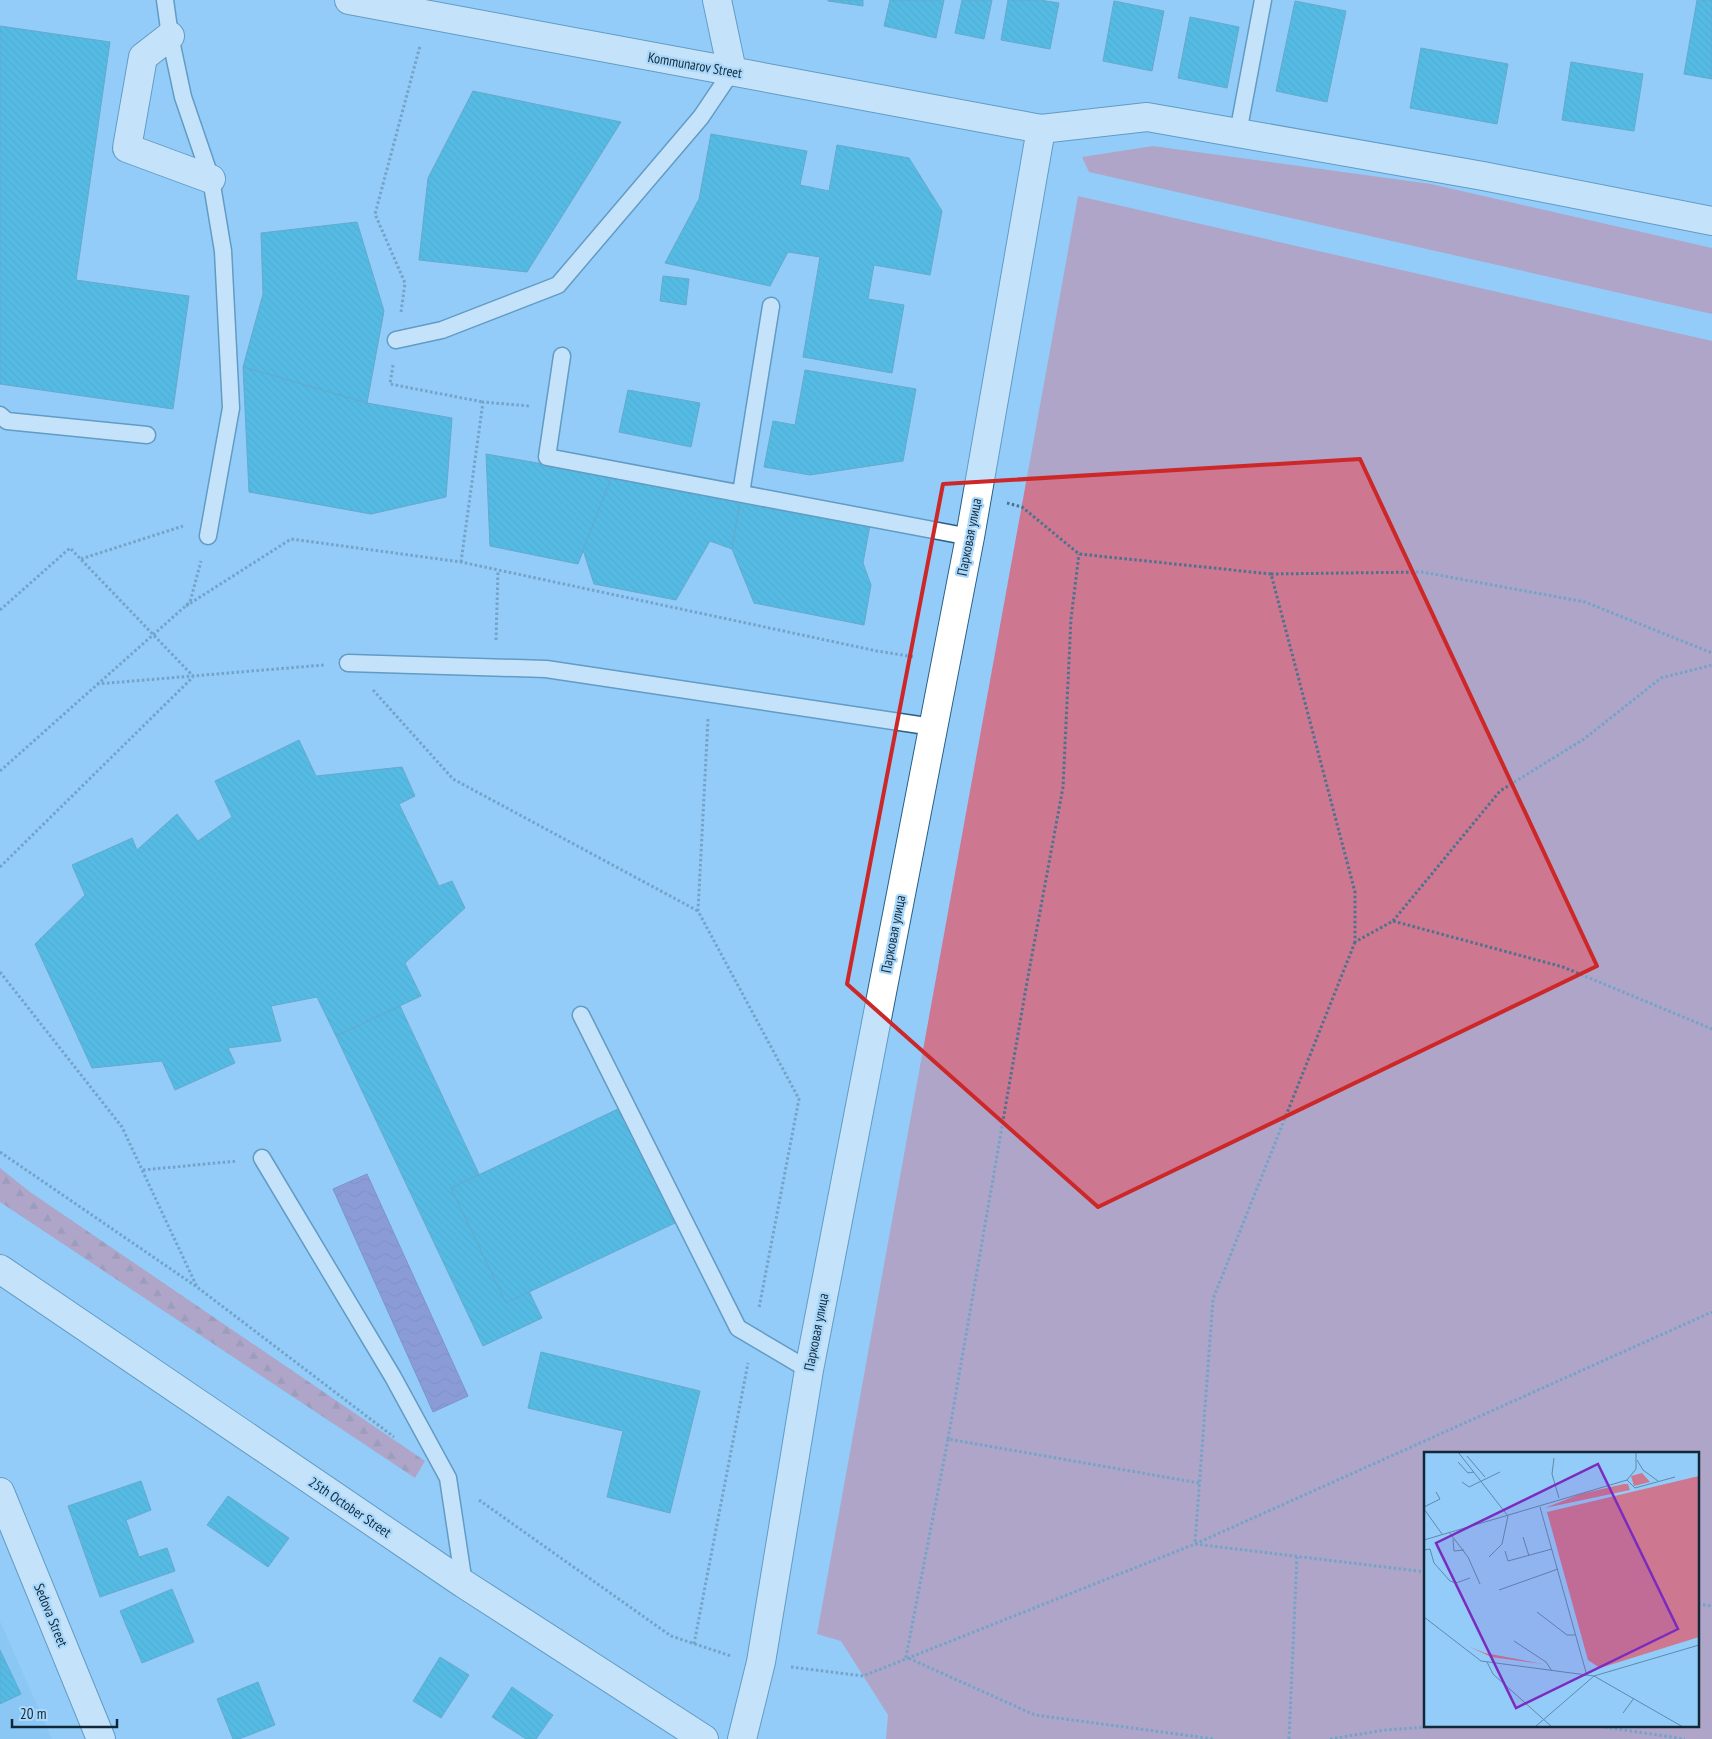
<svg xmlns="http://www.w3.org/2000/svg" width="1712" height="1739" font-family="'PT Sans Narrow',sans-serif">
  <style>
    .built { fill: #80c0f1 }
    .forest { fill: url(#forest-firs) }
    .park { fill: #ce7790; fill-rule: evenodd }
    .water { fill: url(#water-waves); stroke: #60508c }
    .building { fill: url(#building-back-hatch); stroke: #2d7e97 }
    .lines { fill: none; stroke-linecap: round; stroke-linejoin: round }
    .lane-casing { stroke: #275f85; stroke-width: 19 }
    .street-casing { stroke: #275f85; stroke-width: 30 }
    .secondary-casing { stroke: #275f85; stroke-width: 30 }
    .path { stroke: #4c728f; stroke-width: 3; stroke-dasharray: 2.5 2.5; stroke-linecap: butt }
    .lane { stroke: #fff; stroke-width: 16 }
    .street { stroke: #fff; stroke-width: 28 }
    .secondary { stroke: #fff; stroke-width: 28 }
    .marked { fill: none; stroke: #cc2829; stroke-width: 4; stroke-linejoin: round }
    .labels { text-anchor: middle; stroke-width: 4.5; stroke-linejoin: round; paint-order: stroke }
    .street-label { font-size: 14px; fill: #112839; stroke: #aad8fb }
    .inset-road { fill: none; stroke: #5f8aac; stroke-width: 1 }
    .view { fill: #7b2cbf; fill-opacity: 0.15; stroke: #7b2cbf; stroke-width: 2.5 }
    .inset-edge { fill: none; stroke: #112839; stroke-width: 2.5 }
  </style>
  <defs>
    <pattern id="forest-firs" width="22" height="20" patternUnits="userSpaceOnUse" patternTransform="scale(1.25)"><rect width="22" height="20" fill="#ce7790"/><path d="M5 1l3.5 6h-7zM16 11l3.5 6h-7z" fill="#a66277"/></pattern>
    <pattern id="water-waves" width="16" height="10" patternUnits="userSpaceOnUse" patternTransform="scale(1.25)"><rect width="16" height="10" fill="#8261b0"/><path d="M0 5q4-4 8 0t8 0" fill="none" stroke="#695090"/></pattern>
    <pattern id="building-back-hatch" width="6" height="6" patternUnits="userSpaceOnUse" patternTransform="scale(1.25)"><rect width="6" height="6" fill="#07a7cd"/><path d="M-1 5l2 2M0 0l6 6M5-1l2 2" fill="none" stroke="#0788a7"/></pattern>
  </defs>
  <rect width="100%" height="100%" fill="#93ccf8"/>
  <polygon class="built" points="0,1621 52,1739 0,1739"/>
  <polygon class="forest" points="0,1168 30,1192 425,1461 415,1478 0,1202"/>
  <g class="park">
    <polygon points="1153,146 1431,184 1712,248 1712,314 1089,172 1082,157"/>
    <path d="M1078 196 1712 341V1739H886L888 1715 841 1641 817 1634ZM1426 1453H1698V1725H1426Z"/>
  </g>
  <polygon class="water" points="367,1174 468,1396 433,1412 333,1189"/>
  <g class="building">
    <polygon points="828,0 863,0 863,6 828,1"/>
    <polygon points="890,0 944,0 936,38 884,26"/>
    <polygon points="962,0 992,0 984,39 955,33"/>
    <polygon points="1008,0 1040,0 1059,3 1050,49 1001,40"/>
    <polygon points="1697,0 1712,0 1712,79 1684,74"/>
    <polygon points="1114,1 1164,11 1152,71 1103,61"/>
    <polygon points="1295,1 1346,11 1327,102 1276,91"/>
    <polygon points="1190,17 1239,27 1227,88 1178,78"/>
    <polygon points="0,26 110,42 76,280 189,296 173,409 0,384"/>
    <polygon points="1421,48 1508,64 1497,124 1410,108"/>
    <polygon points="1571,62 1643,74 1634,131 1562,120"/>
    <polygon points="473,91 621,122 527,272 419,260 428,178"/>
    <polygon points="711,134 807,151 800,185 829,191 837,145 909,158 942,211 930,275 874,265 868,299 904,305 892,373 803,357 820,257 788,252 770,286 665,263 699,199"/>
    <polygon points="357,222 384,311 367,403 243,367 263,294 261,233"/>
    <polygon points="663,276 689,279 686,305 660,301"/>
    <polygon points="243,367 367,403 452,418 446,497 371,514 249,492"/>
    <polygon points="805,370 916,389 903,461 810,475 764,467 773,421 795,425"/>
    <polygon points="628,390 700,403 691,447 619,432"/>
    <polygon points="486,454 612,476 578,564 490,546"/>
    <polygon points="612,476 740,501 732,549 710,541 676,600 594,584 583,550"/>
    <polygon points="740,501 870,525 863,563 871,585 864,625 754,603 732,549"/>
    <polygon points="299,740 316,776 402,767 415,796 399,804 439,886 452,881 465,908 405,963 421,996 336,1036 317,997 271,1006 281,1041 228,1048 235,1063 175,1090 162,1061 92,1068 35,944 85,895 72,865 132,838 137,850 177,814 198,841 232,817 215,781"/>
    <polygon points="400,1006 479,1174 451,1188 506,1303 529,1291 542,1318 483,1346 336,1036"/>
    <polygon points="620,1108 675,1223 506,1303 451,1188"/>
    <polygon points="541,1352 700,1391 670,1513 607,1497 623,1431 528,1408"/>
    <polygon points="141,1481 151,1510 126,1520 139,1557 167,1548 175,1571 100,1597 68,1506"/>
    <polygon points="228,1496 289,1538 268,1567 207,1525"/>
    <polygon points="172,1589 194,1642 142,1663 120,1611"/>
    <polygon points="0,1650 21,1694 0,1704"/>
    <polygon points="440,1657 469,1675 441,1718 413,1701"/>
    <polygon points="258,1682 275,1725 239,1739 233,1739 217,1699"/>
    <polygon points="512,1687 553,1715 536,1739 526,1739 492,1717"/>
  </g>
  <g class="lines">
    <defs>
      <g id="lane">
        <polyline points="165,0 170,36 183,97 211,179 223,251 231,408 208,536"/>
        <polyline points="1238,133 1263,0"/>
        <polyline points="396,340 442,330 558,285 701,117 732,71"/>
        <polyline points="562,356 547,457 970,537"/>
        <polyline points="0,415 7,421 147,435"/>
        <polyline points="741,493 771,306"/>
        <polyline points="348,663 546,669 933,727"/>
        <polyline points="581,1015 738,1328 809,1370"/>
        <polyline points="262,1158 393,1377 448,1478 464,1584"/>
      </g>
      <g id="street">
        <polyline points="349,0 1041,129 1147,117 1483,176 1712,221"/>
        <polyline points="717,0 732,71"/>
        <polyline points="170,36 143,57 127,148 211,179"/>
        <polyline points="0,1492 101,1739"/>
        <polyline points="742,1739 761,1662 809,1370 970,537 1041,129"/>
      </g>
      <polyline id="secondary" points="0,1269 464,1584 704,1739"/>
    </defs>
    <use href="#lane" class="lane-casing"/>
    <use href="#street" class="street-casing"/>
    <use href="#secondary" class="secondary-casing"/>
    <g class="path">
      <polyline points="401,312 405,283 375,214 420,46"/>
      <polyline points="393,365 390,384 483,402"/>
      <polyline points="1007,503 1022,507 1079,554 1271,574 1355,892 1355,942 1393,921 1563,967 1712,1029"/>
      <polyline points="81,559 183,526"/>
      <polyline points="461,562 483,402 529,406"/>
      <polyline points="1271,574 1422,572 1585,602 1712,653"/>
      <polyline points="186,606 291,539 461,562 877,651 915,657"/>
      <polyline points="0,610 70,548 193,676"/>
      <polyline points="496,640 498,570"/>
      <polyline points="97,684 324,665"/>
      <polyline points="373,690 453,779 698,911"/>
      <polyline points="708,719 698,911 799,1099 759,1308"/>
      <polyline points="0,771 190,602 201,561"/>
      <polyline points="0,867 193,677"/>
      <polyline points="1393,921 1500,791 1584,739 1661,678 1712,665"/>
      <polyline points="1355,942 1213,1299 1195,1544 1712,1312"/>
      <polyline points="0,972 122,1127 197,1287"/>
      <polyline points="0,1152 197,1287 394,1437"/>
      <polyline points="143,1170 237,1161"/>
      <polyline points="948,1439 1027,982 1063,787 1071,619 1079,554"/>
      <polyline points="1199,1483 948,1439 906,1657 1035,1715 1214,1739"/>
      <polyline points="479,1500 671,1636 731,1656"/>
      <polyline points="1698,1604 1712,1606"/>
      <polyline points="694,1644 748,1363"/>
      <polyline points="791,1667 863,1676 1195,1544 1426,1572"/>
      <polyline points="1590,1725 1685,1739"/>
      <polyline points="1289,1739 1297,1556"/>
      <polyline points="1330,1739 1385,1730 1456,1725"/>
    </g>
    <use href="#lane" class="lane"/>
    <use href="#street" class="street"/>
    <use href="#secondary" class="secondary"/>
  </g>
  <path d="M0 0H1712V1739H0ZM1360 459 1597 966 1098 1207 847 984 943 484Z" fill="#93ccf8" fill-opacity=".55" fill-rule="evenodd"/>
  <path class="marked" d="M1360 459 1597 966 1098 1207 847 984 943 484Z"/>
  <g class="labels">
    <g class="street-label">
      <text transform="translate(695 65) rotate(10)" y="5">Kommunarov Street</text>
      <text transform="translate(969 537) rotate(-79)" y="5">Парковая улица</text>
      <text transform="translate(893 934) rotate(-79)" y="5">Парковая улица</text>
      <text transform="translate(816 1332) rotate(-79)" y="5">Парковая улица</text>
      <text transform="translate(350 1507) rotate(34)" y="5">25th October Street</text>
      <text transform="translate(51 1615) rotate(68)" y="5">Sedova Street</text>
    </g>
  </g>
  <g transform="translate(1424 1452)">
    <rect width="275" height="275" fill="#93ccf8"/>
    <path d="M44 194 61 201 119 212 67 205Z" fill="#ce7790"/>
    <path d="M218 21 226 30 210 34 207 24Z" fill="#ce7790"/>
    <path d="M275 24V185L176 216 164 208 123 60ZM200 32H204L206 38 121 56 156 42Z" fill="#ce7790"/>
    <path class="inset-road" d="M34 0 84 64 78 92 65 105M43 4 61 25M130 6 128 22 135 46M213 8 219 18 234 29M34 10 44 21 50 20M203 28 211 36 251 25M38 30 45 35 76 20M0 55 16 47 12 40M116 55 163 224M0 57 18 82M25 80 44 105 56 132M99 85 105 104M29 87 30 99 40 98M0 88 203 28 212 17V0M0 98 6 97 10 111 26 129 32 131 46 126M81 99 84 109 128 97M75 138 134 117M113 160 143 183H151M0 165 57 209 170 224 259 275M90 189 122 210 128 219M63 210 69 222 128 275M199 261 210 246M111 275 170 224 275 193"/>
    <path class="view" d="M174 12 254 177 92 256 12 91Z"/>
    <rect width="275" height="275" class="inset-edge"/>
  </g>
  <path d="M12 1719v8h105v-8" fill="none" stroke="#112839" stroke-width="2.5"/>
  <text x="20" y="1719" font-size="15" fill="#112839" stroke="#aad8fb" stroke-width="4" paint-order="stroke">20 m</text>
</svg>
